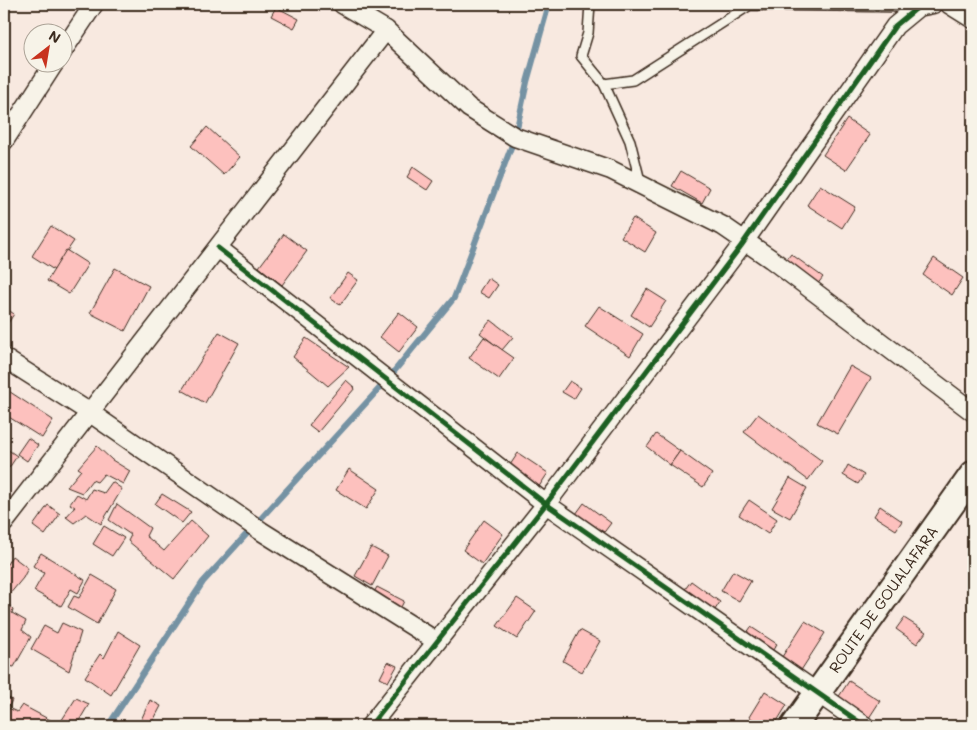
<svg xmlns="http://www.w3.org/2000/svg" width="977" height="730" font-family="Mali,sans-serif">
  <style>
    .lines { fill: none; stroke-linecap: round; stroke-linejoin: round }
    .stream { stroke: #7492a3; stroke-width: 6 }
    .building { fill: #fdc1be; stroke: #3b2a1e }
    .lane-casing { stroke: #3b2a1e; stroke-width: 12 }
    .street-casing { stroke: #3b2a1e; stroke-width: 21 }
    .secondary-casing { stroke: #3b2a1e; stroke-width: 29 }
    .lane { stroke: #f7f3e8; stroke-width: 9 }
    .street { stroke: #f7f3e8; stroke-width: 18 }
    .secondary { stroke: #f7f3e8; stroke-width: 25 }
    .cycleway-casing { stroke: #f7f3e8; stroke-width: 8 }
    .cycleway { stroke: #1b5e20; stroke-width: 5 }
    .labels { text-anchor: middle; stroke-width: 4; stroke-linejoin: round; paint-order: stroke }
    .street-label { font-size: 15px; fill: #3b2a1e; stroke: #f7f3e8 }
  </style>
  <rect width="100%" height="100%" fill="#f8e9e0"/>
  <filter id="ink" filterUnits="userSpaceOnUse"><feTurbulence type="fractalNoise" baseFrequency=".02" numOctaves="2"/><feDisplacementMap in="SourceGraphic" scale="10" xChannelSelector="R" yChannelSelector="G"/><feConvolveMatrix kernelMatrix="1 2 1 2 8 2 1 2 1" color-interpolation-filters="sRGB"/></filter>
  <g filter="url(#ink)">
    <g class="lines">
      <polyline class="stream" points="108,726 203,582 387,380 454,298 515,137 527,82 549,4"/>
    </g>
    <g class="building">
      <polygon points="276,7 299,19 294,28 271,16"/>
      <polygon points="847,119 870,135 846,170 823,155"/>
      <polygon points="207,127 240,157 224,175 191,146"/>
      <polygon points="413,167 433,181 427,190 407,177"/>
      <polygon points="681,171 710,188 702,203 672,186"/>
      <polygon points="820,185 855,207 842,228 807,205"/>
      <polygon points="633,218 656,233 645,252 621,237"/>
      <polygon points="51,226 74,241 54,270 32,256"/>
      <polygon points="284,234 307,251 282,285 259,267"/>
      <polygon points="66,250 88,264 69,294 47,281"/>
      <polygon points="791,254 823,277 813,290 781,267"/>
      <polygon points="934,258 963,278 952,295 923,275"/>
      <polygon points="115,268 149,286 125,331 90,313"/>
      <polygon points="348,273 358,280 340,305 330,298"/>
      <polygon points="488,278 498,285 489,298 479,292"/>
      <polygon points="647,289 666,301 649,327 631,315"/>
      <polygon points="599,306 643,334 630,356 585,326"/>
      <polygon points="4,307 14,314 4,329"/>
      <polygon points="399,312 418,327 399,352 380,337"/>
      <polygon points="491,320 513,337 502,350 480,333"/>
      <polygon points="219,332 239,343 205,403 182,390"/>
      <polygon points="484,337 514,358 499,379 469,358"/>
      <polygon points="306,338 349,367 328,386 293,357"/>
      <polygon points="850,366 871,378 838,434 817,423"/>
      <polygon points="346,380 355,388 318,432 309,425"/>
      <polygon points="570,381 581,388 574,399 562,392"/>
      <polygon points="4,388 53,420 42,438 4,414"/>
      <polygon points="758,414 822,461 808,480 744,432"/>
      <polygon points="656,434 680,451 670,465 647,447"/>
      <polygon points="28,438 38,445 27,461 17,454"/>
      <polygon points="97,446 112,460 130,471 123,484 104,474 97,482 92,480 82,493 67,487 81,470 78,468"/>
      <polygon points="4,447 17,456 9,468 4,464"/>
      <polygon points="680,451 712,474 703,487 670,465"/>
      <polygon points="518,453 548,473 538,488 508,468"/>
      <polygon points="848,465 864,475 858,484 843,475"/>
      <polygon points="349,469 379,489 366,509 336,490"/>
      <polygon points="790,478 807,488 790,518 772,508"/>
      <polygon points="112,482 122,489 101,524 86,514 74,523 66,517 75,507 70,504 77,494 86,499 92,489 104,493"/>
      <polygon points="162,494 191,512 182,523 155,504"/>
      <polygon points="749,500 777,519 768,534 739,515"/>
      <polygon points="584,503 611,523 602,535 576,514"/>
      <polygon points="117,504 150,528 146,536 164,551 191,521 208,536 174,579 128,541 131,535 109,520"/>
      <polygon points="48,505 60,514 45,535 33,526"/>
      <polygon points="880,506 902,521 896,530 874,516"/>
      <polygon points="484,520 503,534 482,564 463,550"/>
      <polygon points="104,526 124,538 112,556 93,544"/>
      <polygon points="371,547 388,556 372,586 355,576"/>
      <polygon points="41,553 85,580 78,593 71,589 61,606 34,591 44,573 33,566"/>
      <polygon points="12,556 28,568 23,578 9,595 4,590 4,569"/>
      <polygon points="733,571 751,581 739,601 721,591"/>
      <polygon points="92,575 116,589 97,624 68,607 74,596 79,598"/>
      <polygon points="691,581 720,602 713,613 683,592"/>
      <polygon points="377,587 404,601 399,611 372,596"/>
      <polygon points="517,598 536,611 517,639 497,626"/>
      <polygon points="4,601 13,609 12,613 26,621 22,630 31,637 14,667 4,665"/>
      <polygon points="904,618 926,632 917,644 896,629"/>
      <polygon points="805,621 825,633 800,672 780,660"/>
      <polygon points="62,623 81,632 69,671 31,649 44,626 57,633"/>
      <polygon points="751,627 777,644 770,654 744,637"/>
      <polygon points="580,630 600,641 582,672 563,661"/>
      <polygon points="118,631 140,645 111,695 85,677 100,654 104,658"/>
      <polygon points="388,662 397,666 388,682 380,678"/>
      <polygon points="849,681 880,701 867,721 836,701"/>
      <polygon points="765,691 787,705 774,726 764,726 749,717"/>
      <polygon points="4,695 12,700 8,708 17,712 22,705 52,721 50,726 4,726"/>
      <polygon points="76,698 89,704 76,726 58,726"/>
      <polygon points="150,700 161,706 151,725 141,720"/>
    </g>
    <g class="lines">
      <defs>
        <g id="lane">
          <polyline points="590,4 588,33 581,56 604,84 630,141 641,185"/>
          <polyline points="604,84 633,80 750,5 915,7"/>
        </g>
        <g id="street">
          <polyline points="342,4 386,30 469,108 515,137 611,170 723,226 771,259 973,412"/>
          <polyline points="949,4 973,19"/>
          <polyline points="62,52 94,4"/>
          <polyline points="4,141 55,62"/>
          <polyline points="218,248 546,504 865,726"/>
          <polyline points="4,358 89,412 261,531 436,641"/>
          <polyline points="4,523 386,30"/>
          <polyline points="370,726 546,504 741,246 895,26 918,7 933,4"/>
        </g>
        <g id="secondary">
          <path id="s1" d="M794 726 973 474"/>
        </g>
      </defs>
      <use href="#lane" class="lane-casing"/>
      <use href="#street" class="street-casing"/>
      <use href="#secondary" class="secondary-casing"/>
      <use href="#lane" class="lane"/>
      <use href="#street" class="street"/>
      <use href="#secondary" class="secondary"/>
      <defs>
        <g id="cycleway">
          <polyline points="218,248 546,504 865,726"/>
          <polyline points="370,726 546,504 741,246 895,26 918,7 933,4"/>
        </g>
      </defs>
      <use href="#cycleway" class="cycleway-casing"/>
      <use href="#cycleway" class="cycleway"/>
    </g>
  </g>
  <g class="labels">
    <g class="street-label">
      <text dy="5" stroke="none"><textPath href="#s1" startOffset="155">ROUTE DE GOUALAFARA</textPath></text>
    </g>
  </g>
  <rect width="977" height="730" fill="none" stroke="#f7f3e8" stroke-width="20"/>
  <rect x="10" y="10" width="957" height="710" fill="none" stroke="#3b2a1e" stroke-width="2" filter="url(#ink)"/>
  <g transform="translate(48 48) rotate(31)"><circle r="24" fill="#f7f3e8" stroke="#aca397"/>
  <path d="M0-4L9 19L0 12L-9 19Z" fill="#c8321e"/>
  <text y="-8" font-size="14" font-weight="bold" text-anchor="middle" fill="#3b2a1e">N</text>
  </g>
</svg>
